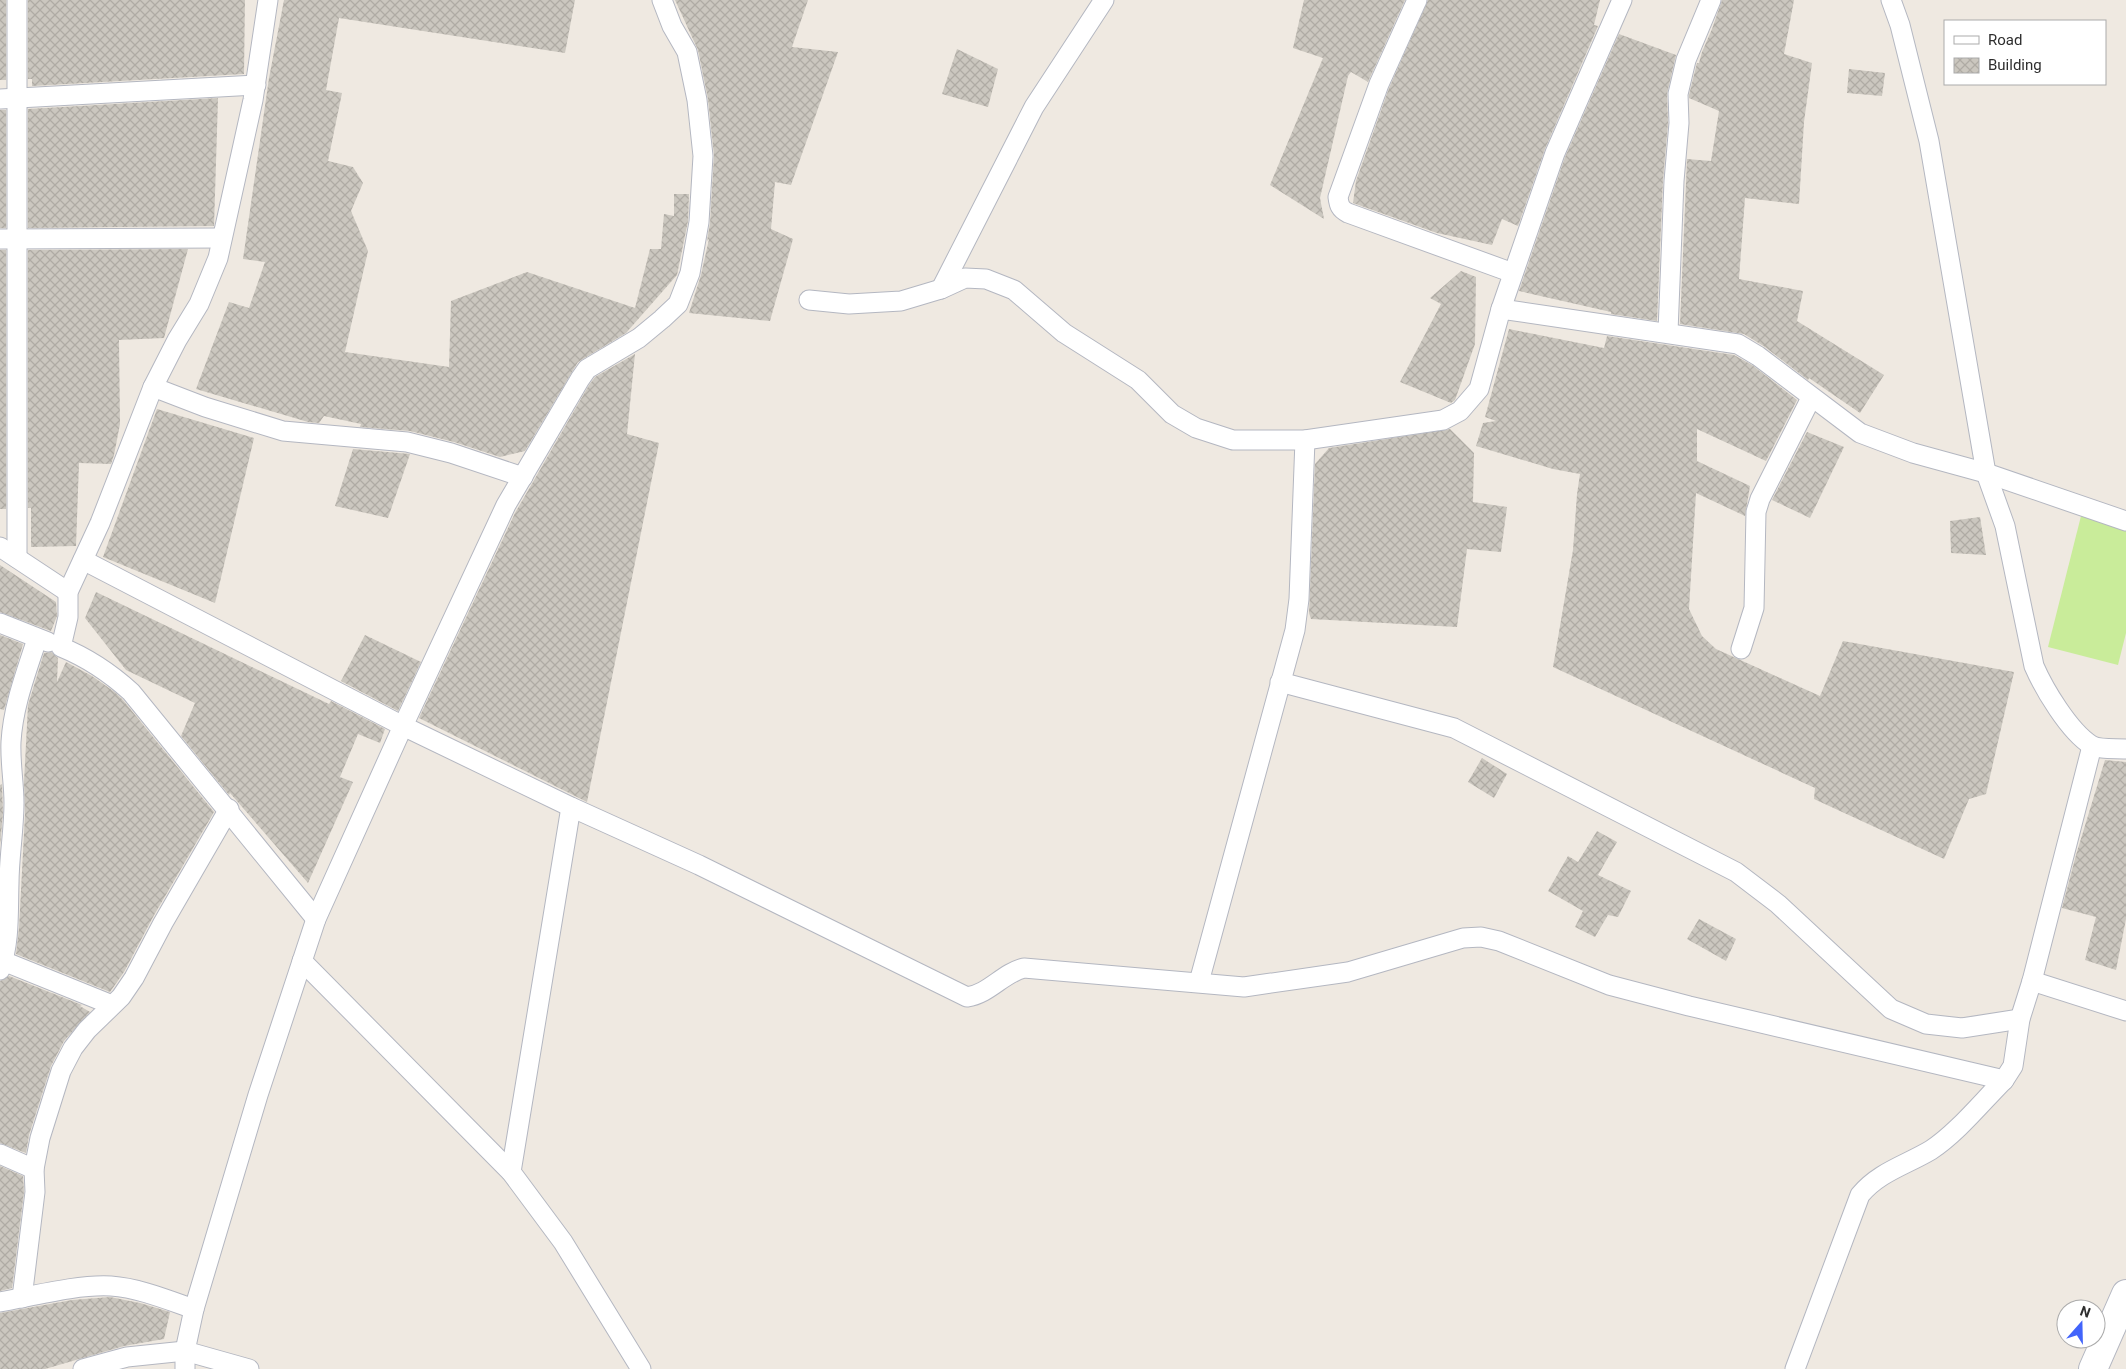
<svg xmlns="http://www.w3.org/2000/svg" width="2126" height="1369" font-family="Roboto,sans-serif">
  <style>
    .pitch { fill: #c9ec9a }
    .building { fill: url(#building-cross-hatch) }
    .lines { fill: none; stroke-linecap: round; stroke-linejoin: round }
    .street-casing { stroke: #b4b7c1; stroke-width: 21 }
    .secondary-casing { stroke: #b4b7c1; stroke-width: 30 }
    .street { stroke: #fff; stroke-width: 19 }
    .secondary { stroke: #fff; stroke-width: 28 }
  </style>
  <defs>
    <pattern id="building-cross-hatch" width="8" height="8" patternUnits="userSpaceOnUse" patternTransform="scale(1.25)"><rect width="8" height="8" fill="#cbc7bf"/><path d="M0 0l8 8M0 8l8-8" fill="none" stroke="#afaba4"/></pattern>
  </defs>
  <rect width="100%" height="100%" fill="#efe9e1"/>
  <polygon class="pitch" points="2081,516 2126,529 2126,633 2118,665 2048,647"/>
  <g class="building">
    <rect x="0" y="0" width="6" height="80"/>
    <polygon points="28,0 245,0 244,74 32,86 32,79 28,79"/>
    <polygon points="284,0 575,0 565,53 339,18 326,90 342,93 328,161 353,167 363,183 351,211 368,251 345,352 449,367 451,301 527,272 635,308 650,249 661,249 664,214 674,216 674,194 689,194 688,221 677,275 626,333 578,362 525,451 500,457 454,442 410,431 360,427 361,424 324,416 319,423 308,422 196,389 229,302 249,308 265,262 243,259 269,78"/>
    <polygon points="675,0 808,0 792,47 838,52 791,185 775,182 771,229 793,239 770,321 689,313 701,275 709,239 707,241 710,223 714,155 708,99 698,50"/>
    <polygon points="1304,0 1405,0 1368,82 1351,72 1348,76 1320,198 1324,219 1270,185 1323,58 1293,48"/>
    <polygon points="1428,0 1600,0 1594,25 1598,26 1545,149 1518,226 1502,219 1492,245 1437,233 1353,203 1356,181 1389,88"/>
    <polygon points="1722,0 1794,0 1784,54 1812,63 1804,122 1799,204 1745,198 1739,279 1803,291 1797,321 1884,375 1860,413 1809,378 1808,380 1765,347 1744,334 1680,324 1687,159 1711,161 1719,111 1689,98 1689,95 1697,63 1699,63 1702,52 1712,29"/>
    <polygon points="1619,34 1676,55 1667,94 1668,123 1663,180 1657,321 1611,314 1611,312 1519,291 1565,157"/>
    <polygon points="957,49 998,69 988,107 942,94"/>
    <polygon points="1849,69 1885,73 1882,96 1847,93"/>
    <polygon points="218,98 214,226 28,228 28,109"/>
    <rect x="0" y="110" width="6" height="118"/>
    <polygon points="188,249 164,338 119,340 120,424 114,455 111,464 79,463 76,546 31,547 31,508 28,508 28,250"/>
    <rect x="0" y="250" width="6" height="259"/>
    <polygon points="1461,271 1476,277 1475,344 1455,400 1451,403 1400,382 1441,304 1430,298"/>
    <polygon points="1509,329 1604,348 1607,336 1734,355 1752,365 1797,400 1766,461 1697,429 1697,461 1750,486 1745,516 1696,493 1689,609 1702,636 1716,649 1820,696 1843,641 2014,672 1986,794 1969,799 1944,859 1814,799 1815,788 1553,667 1573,550 1577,494 1580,474 1553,469 1476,446 1483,423 1496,421 1485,417"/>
    <polygon points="635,354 627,434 659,443 587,802 419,718 515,513 589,385 595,377"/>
    <polygon points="157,409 254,438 215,603 103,557"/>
    <polygon points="1450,429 1474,453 1473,502 1507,507 1501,552 1467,549 1457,627 1311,619 1309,613 1315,464 1329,448"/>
    <polygon points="1807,432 1844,447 1810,518 1772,500"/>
    <polygon points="353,449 410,454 388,518 335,506"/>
    <polygon points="1980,517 1986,555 1951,553 1950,521"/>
    <polygon points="0,565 56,602 57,616 51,631 0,612"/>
    <polygon points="96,592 329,704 331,701 385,729 380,743 358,734 340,777 353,782 308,883 230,793 229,795 181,736 195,703 126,670 85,618"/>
    <polygon points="0,635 23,644 4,710 0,709"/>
    <polygon points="365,635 421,662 398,711 341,681"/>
    <polygon points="51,652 58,658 57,682 66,662 92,676 116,693 123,700 214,812 153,917 124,972 110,992 16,954 19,928 25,814 24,782 28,705 44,653"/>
    <polygon points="1482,758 1507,774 1494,798 1468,782"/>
    <polygon points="2105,760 2126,762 2126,919 2116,970 2085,960 2096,917 2062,908 2076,855"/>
    <polygon points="2,784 3,813 0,846 0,785"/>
    <polygon points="1597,831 1617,842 1598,875 1631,891 1618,917 1608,915 1595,937 1575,927 1583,911 1548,891 1568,856 1578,862"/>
    <polygon points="1699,919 1736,939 1726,961 1687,939"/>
    <polygon points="9,976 82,1005 80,1006 90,1012 64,1041 51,1066 29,1135 26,1153 0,1143 0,981"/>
    <polygon points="0,1166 23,1176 24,1192 12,1288 0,1291"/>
    <polygon points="110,1297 140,1303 170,1312 164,1339 124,1346 45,1369 0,1369 0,1313 72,1300"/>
  </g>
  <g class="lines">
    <defs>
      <g id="street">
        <polyline points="17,0 17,558"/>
        <path d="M268 0 253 100 218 258 199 304 177 340 153 387 100 523 68 592V617L61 647C88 658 109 672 131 692L316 919"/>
        <path d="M1417 0 1379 84 1338 197C1339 205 1340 209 1348 213L1513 273"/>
        <path d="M1891 0 1900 25 1929 141 1986 473 2005 526 2034 666C2044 689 2069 731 2091 745 2099 750 2117 748 2126 749"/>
        <polyline points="0,99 256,85"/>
        <polyline points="0,239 222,238"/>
        <polyline points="941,289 1034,107 1104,0"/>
        <polyline points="809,300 849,304 901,301 941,289 965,278 986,279 1014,290 1064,333 1138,380 1172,414 1196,428 1233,440 1305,440 1443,420 1460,411 1479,389 1501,309 1555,153 1622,0"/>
        <polyline points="1501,309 1738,344 1758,356 1860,433 1913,453 1986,473 2126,521"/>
        <polyline points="1668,332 1674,181 1679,123 1678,94 1686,60 1711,0"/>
        <polyline points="153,387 205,407 283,431 407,442 451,453 523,477"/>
        <polyline points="0,547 68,592"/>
        <path d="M83 560 403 726 571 807 699 865 967 997C989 994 1003 973 1024 968L1244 987 1348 972 1463 938 1481 937 1499 941 1609 985 1689 1006 2004 1080 2013 1066 2020 1019 2032 981 2092 746"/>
        <polyline points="0,623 48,642"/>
        <polyline points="1741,649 1754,608 1756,512 1760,499 1811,398"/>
        <polyline points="1280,682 1454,728 1736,872 1778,904 1891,1009 1926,1024 1962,1028 2020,1019"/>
        <polyline points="3,961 112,1005"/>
        <polyline points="302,961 511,1172 563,1242 641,1369"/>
        <path d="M0 970C10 942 8 913 9 883 9 857 14 830 14 803 14 783 10 762 11 742 13 706 26 673 37 639"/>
        <polyline points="2032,981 2126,1011"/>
        <polyline points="1199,982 1295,630 1299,599 1305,440"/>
        <polyline points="0,1154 34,1169"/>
        <polyline points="511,1172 571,807"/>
        <polyline points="22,1298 35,1192 34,1169 40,1138 61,1071 73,1048 87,1030 121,997 134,978 163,923 229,809"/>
        <path d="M0 1302C33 1296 79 1284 111 1286 139 1288 168 1300 194 1309"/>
        <polyline points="83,1369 127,1357 185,1351 249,1369"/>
        <polyline points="185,1369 185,1351 194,1309 258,1095 316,919 403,726 506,505 580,379 587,369 639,338 662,319 678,304 690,273 699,222 703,156 697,100 687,52 672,26 662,0"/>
        <path d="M1795 1369 1860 1195C1879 1172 1906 1165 1931 1150 1957 1133 1982 1102 2004 1080"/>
      </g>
      <polyline id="secondary" points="2093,1369 2126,1294"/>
    </defs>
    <use href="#street" class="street-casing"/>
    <use href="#secondary" class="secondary-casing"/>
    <use href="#street" class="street"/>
    <use href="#secondary" class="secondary"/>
  </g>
  <rect x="1944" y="20" width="162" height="65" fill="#ffffff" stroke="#ababab"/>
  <rect x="1954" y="36" width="25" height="8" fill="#ffffff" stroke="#ababab"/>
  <text x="1988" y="45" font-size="15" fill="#2e2e2e">Road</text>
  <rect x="1954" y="58" width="25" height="15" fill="url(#building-cross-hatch)" stroke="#ababab"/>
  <text x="1988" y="70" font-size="15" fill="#2e2e2e">Building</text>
  <g transform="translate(2081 1324) rotate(20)"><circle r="24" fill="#ffffff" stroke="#ababab"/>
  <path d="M0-4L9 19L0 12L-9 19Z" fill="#4264fb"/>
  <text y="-8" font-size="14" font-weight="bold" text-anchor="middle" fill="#2e2e2e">N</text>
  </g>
</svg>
